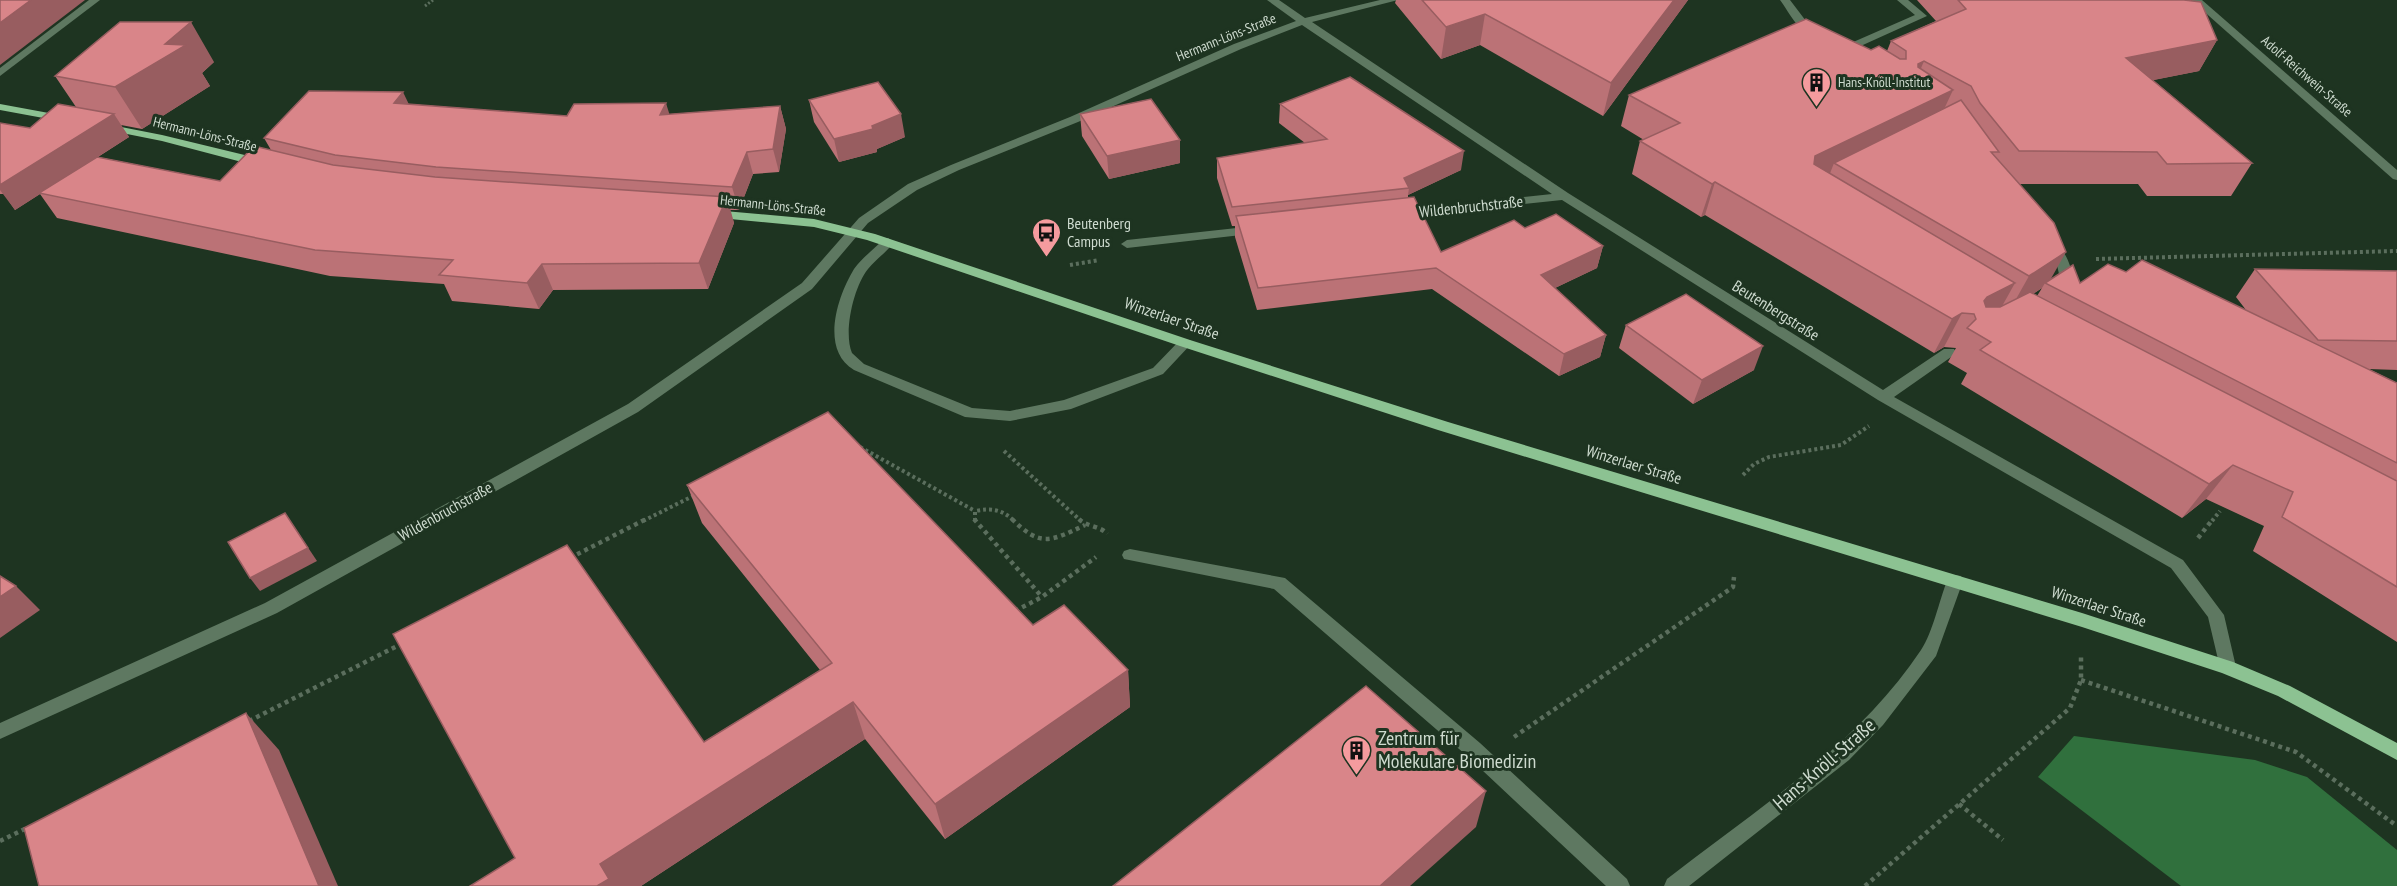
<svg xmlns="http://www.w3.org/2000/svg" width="2397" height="886" font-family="'PT Sans Narrow',sans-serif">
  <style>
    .forest { fill: #30703d }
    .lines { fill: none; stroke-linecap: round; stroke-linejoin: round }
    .path-far2 { stroke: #5b6e5d; stroke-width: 3; stroke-dasharray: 2 2; stroke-linecap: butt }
    .path-far1 { stroke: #5b6e5d; stroke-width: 4; stroke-dasharray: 3 3; stroke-linecap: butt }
    .path { stroke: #5b6e5d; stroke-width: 4.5; stroke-dasharray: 4 4; stroke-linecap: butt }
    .minor { fill: #5e7861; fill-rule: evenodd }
    .major { fill: #8cc292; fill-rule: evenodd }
    .wall { fill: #bb7276; fill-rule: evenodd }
    .shaded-wall { fill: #985d60 }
    .building { fill: #d98589; stroke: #985d60; stroke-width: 1.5 }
    .labels { text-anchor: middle; stroke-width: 6; stroke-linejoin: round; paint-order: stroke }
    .far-street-label { font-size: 14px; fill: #cedbcf; stroke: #1e3421 }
    .far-poi-label { font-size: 14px; fill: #cedbcf; stroke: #1e3421; text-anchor: start }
    .street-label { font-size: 16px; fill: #cedbcf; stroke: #1e3421 }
    .poi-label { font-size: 16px; fill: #cedbcf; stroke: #1e3421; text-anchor: start }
    .near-poi-label { font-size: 20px; fill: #cedbcf; stroke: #1e3421; text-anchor: start }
    .near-street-label { font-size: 20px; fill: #cedbcf; stroke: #1e3421 }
  </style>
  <rect width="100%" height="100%" fill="#1e3421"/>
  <polygon class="forest" points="2074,736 2255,760 2307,777 2397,850 2397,886 2181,886 2038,777"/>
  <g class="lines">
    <polyline class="path-far2" points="425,6 433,0"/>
    <g class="path-far1">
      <polyline points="2096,259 2397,251"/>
      <polyline points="1070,265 1099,260"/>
      <polyline points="860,447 975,511"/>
      <polyline points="1004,451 1081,521"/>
      <polyline points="1743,475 1754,464 1769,457 1841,445 1869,426"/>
      <polyline points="643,521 695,495"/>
      <path d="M975 521V511C991 508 1002 509 1014 521"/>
      <polyline points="2212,521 2220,511"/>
    </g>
    <g class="path">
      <polyline points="974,519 1042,597"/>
      <path d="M1012 519C1041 548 1051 541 1085 525"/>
      <path d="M1079 519C1087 527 1101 526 1107 534"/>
      <polyline points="2198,538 2213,519"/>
      <polyline points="570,558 646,519"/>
      <polyline points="1015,611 1042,597 1096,557"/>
      <polyline points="2081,680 2296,752 2397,826"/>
      <polyline points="249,721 403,643"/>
      <polyline points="1514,737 1733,587 1734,577"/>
      <polyline points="1959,804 2003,840"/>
      <polyline points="0,841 29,827"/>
      <polyline points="1865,886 2070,708 2081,680 2081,657"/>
    </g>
    <g class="minor">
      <polygon points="89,0 100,0 0,76 0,68"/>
      <polygon points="1267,0 1279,0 1305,18 1380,0 1398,0 1312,22 1568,193 1883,390 1944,349 1954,349 1956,352 1954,355 1894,397 2183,560 2224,615 2236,667 2233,672 2227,674 2221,672 2208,617 2171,568 1878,400 1562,200 1397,217 1395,214 1401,210 1552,194 1302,25 1241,49 1078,122 959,170 917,190 868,223 812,289 638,412 277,613 0,739 0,723 265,603 628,404 802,283 859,218 908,184 951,165 1070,117 1234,44 1296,21"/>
      <path d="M1780 0H1790L1809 25 1819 32V36C1801 38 1789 12 1780 0Z"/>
      <polygon points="1897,0 1908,0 1927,16 1843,54 1835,54 1835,50 1915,15"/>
      <polygon points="2191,0 2202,0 2397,170 2397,180 2393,179"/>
      <polygon points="1255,226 1261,230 1259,233 1127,248 1121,244 1127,240"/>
      <path d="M888 238 894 242C887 252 876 259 868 269 854 286 843 332 852 353L864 364 972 408 1010 411 1064 400 1153 368 1180 340H1190L1192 343 1163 374 1071 409 1010 421 965 417 854 370C820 350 837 297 854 269 862 258 874 249 884 239Z"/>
      <path d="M2050 242C2066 247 2070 265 2074 280L2059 289 2052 285 2060 279 2056 260 2044 246Z"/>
      <polygon points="1130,549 1285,578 1480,743 1627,879 1630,886 1606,886 1466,755 1274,589 1124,559 1122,555 1124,551"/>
      <path d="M1955 575 1961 576 1963 581 1936 656 1883 725 1849 760 1689 886H1664L1667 879C1757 809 1857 746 1921 650 1933 632 1939 601 1947 581L1949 576Z"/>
    </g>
    <g class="major">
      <polygon points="0,104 65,116 71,119 65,122 0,110"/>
      <polygon points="106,124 162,135 265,160 267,163 261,167 162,141 102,129 100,127"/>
      <polygon points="713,210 814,219 875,234 1190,340 1448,422 2082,613 2233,662 2290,686 2397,743 2397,760 2278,696 2222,673 2082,627 1438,430 1180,346 867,240 814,227 709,217 707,214"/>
    </g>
  </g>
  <g class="wall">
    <polygon points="1396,0 1688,0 1603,116 1480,45 1441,59 1395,3"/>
    <path d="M1917 0H2184L2217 40 2199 71 2153 80 2252 163 2231 196H2147L2138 184H2019L2051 279 2080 283 2126 272 2246 310 2236 297 2255 269 2397 271V370L2369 369 2397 383V642L2253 551 2264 526 2206 499 2182 518 1961 384 1967 373 1948 362 1956 348 1944 347 1934 353 1705 215 1701 217 1632 174 1640 141 1644 140 1621 126 1629 95 1871 50 1887 51 1891 41 1936 21ZM2042 288 2037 296 2033 294Z"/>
    <polygon points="214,62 202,73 210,86 142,129 121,125 129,137 98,157 220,181 271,150 264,138 409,104 567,116 670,114 780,106 786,129 779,172 753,174 739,210 730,210 734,223 708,289 553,290 539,309 452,301 444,284 330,276 57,218 40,194 15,210 4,194 0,194 0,123 30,128 76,107 55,76"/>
    <polygon points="809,100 905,137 877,149 877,152 839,162 814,122"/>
    <polygon points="1280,104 1461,170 1408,195 1408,198 1441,252 1525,228 1603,246 1597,268 1555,288 1606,335 1600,357 1559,376 1432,289 1257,310 1235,237 1235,226 1232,226 1217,178 1217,158 1305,143 1279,123"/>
    <polygon points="1080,114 1180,163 1109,179 1082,136"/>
    <polygon points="1626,325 1754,370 1693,404 1619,348"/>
    <polygon points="687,485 1033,625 1128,670 1130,707 945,839 865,739 641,886 470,886 820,670 702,523"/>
  </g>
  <g class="shaded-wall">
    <polygon points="31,0 85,0 0,65 0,23"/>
    <polygon points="1674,0 1688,0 1603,116 1611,83"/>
    <polygon points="1485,14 1480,45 1441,59 1446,27"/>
    <polygon points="191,22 214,62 202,73 210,86 142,129 115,87"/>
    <polygon points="2217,40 2199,71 2109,89 2126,58"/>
    <polygon points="1924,61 1911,92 1918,64"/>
    <polygon points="1953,90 1938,122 1834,163 1829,176 1803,189 1815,156"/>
    <polygon points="403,92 414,115 394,103"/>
    <polygon points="666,103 673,126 660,115"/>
    <polygon points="780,106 786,129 779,172 773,149"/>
    <polygon points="114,114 129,137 41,193 39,193 40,194 15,210 0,190 0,185"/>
    <polygon points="901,114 905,137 877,149 877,152 839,162 834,139"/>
    <polygon points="1180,140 1180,163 1109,179 1107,156"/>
    <polygon points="1464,151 1461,170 1408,195 1409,188 1404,178"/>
    <polygon points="747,152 753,174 739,210 732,187"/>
    <polygon points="1715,182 1705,215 1701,217 1712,184"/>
    <polygon points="727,197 734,223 708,289 699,263"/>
    <polygon points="1603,246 1597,268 1536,297 1541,275"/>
    <polygon points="2066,252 2048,284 2045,283 2042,288 2011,308 2029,276"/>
    <polygon points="542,264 553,290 539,309 527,283"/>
    <polygon points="2015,283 1996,317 1976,319 1984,301 1987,297"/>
    <polygon points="1962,313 1944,347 1934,353 1952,319"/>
    <polygon points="1606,335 1600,357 1559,376 1564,354"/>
    <polygon points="1763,346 1754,370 1693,404 1702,380"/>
    <polygon points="2233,465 2206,499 2182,518 2209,484"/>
    <polygon points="285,513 317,561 260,591 250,578"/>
    <polygon points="16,586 40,610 0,638 0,597"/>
    <polygon points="1128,670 1130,707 945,839 935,804"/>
    <polygon points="853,702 865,739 641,886 597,886 600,864"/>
    <polygon points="246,713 279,750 338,886 319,886"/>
    <polygon points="1486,791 1476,827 1410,886 1380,886"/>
  </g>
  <g class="building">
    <polygon points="0,0 31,0 0,23"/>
    <polygon points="1422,0 1674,0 1611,83 1485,14 1446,27"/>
    <polygon points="1958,0 2184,0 2201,2 2217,40 2126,58 2252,163 2167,164 2157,152 2019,151 1980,103 1971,86 1924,61 1918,64 1918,67 1953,90 1815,156 1814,164 2015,283 1987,297 1984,301 1986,307 2000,307 2030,292 2397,481 2397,587 2282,517 2293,492 2233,465 2209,484 1980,350 1991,342 1967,328 1976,319 1974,314 1962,313 1952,319 1715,182 1712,184 1640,141 1680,123 1629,95 1806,19 1871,50 1879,46 1900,59 1906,59 1906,51 1891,41 1966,9"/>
    <polygon points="120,22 191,22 165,44 186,45 115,87 55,76"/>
    <polygon points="1350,77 1464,151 1404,178 1409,188 1232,207 1217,158 1327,139 1280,104"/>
    <polygon points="878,82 901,114 872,126 873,129 834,139 809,100"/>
    <polygon points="309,91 403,92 394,103 567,116 574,104 666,103 660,115 780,106 773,149 747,152 732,187 436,167 335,155 264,138"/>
    <polygon points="1151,99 1180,140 1107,156 1080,114"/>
    <polygon points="1961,100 1999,152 1991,152 2054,223 2066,252 2029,276 1834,163"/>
    <polygon points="58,104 114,114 0,185 0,123 30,128"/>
    <polygon points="254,146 333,165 435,177 727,197 699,263 542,264 527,283 439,275 453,260 315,250 39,193 97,157 220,181"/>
    <polygon points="1414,197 1441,252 1514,220 1525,228 1556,214 1603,246 1541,275 1606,335 1564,354 1436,268 1258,288 1236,216"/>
    <polygon points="2142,260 2397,383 2397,463 2045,283 2073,265 2080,283 2108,264 2126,272"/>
    <polygon points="2255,269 2397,271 2397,341 2318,340"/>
    <polygon points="1686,294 1763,346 1702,380 1626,325"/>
    <polygon points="828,412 1033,625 1064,605 1128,670 935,804 853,702 600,864 609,879 597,886 470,886 515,858 393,634 567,545 704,742 832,663 687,485"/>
    <polygon points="285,513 308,548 250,578 228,542"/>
    <polygon points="0,576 16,586 0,597"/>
    <polygon points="1366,686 1486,791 1380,886 1113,886"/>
    <polygon points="246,713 319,886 39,886 24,828"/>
  </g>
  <defs>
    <symbol id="building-pin" viewBox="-11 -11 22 30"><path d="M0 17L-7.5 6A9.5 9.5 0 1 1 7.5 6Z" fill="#f59b9e" stroke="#1e3421"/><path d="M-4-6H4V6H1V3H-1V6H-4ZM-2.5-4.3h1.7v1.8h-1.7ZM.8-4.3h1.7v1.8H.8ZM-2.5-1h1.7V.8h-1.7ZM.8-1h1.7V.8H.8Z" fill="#111"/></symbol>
    <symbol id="bus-pin" viewBox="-11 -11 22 30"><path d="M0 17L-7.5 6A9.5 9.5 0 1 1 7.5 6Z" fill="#f59b9e" stroke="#1e3421"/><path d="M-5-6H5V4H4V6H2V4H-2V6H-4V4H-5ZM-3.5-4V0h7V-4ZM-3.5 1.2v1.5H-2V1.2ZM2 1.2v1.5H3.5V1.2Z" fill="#111"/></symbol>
  </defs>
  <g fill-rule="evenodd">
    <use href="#building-pin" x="1800" y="66" width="33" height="45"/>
    <use href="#bus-pin" x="1030" y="216" width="33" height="45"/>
    <use href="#building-pin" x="1340" y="734" width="33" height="45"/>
  </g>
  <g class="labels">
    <g class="far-street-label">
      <text transform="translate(1226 37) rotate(-22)" y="5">Hermann-Löns-Straße</text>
      <text transform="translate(2307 76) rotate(41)" y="5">Adolf-Reichwein-Straße</text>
      <text transform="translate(205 134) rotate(14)" y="5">Hermann-Löns-Straße</text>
      <text transform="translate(773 205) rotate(6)" y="5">Hermann-Löns-Straße</text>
    </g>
    <g class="far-poi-label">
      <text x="1838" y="87">Hans-Knöll-Institut</text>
    </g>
    <g class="street-label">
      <text transform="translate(1471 206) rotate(-6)" y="6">Wildenbruchstraße</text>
      <text transform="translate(1776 310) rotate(32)" y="6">Beutenbergstraße</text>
      <text transform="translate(1172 318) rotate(19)" y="6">Winzerlaer Straße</text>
      <text transform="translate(1634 464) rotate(17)" y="6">Winzerlaer Straße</text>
      <text transform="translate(445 511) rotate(-29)" y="6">Wildenbruchstraße</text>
      <text transform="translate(2099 606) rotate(18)" y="6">Winzerlaer Straße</text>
    </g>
    <g class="poi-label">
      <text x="1067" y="229">Beutenberg<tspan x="1067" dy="18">Campus</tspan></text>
    </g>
    <g class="near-poi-label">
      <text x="1378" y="745">Zentrum für<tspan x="1378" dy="23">Molekulare Biomedizin</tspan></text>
    </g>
    <g class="near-street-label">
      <text transform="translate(1824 764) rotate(-41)" y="7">Hans-Knöll-Straße</text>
    </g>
  </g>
</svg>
